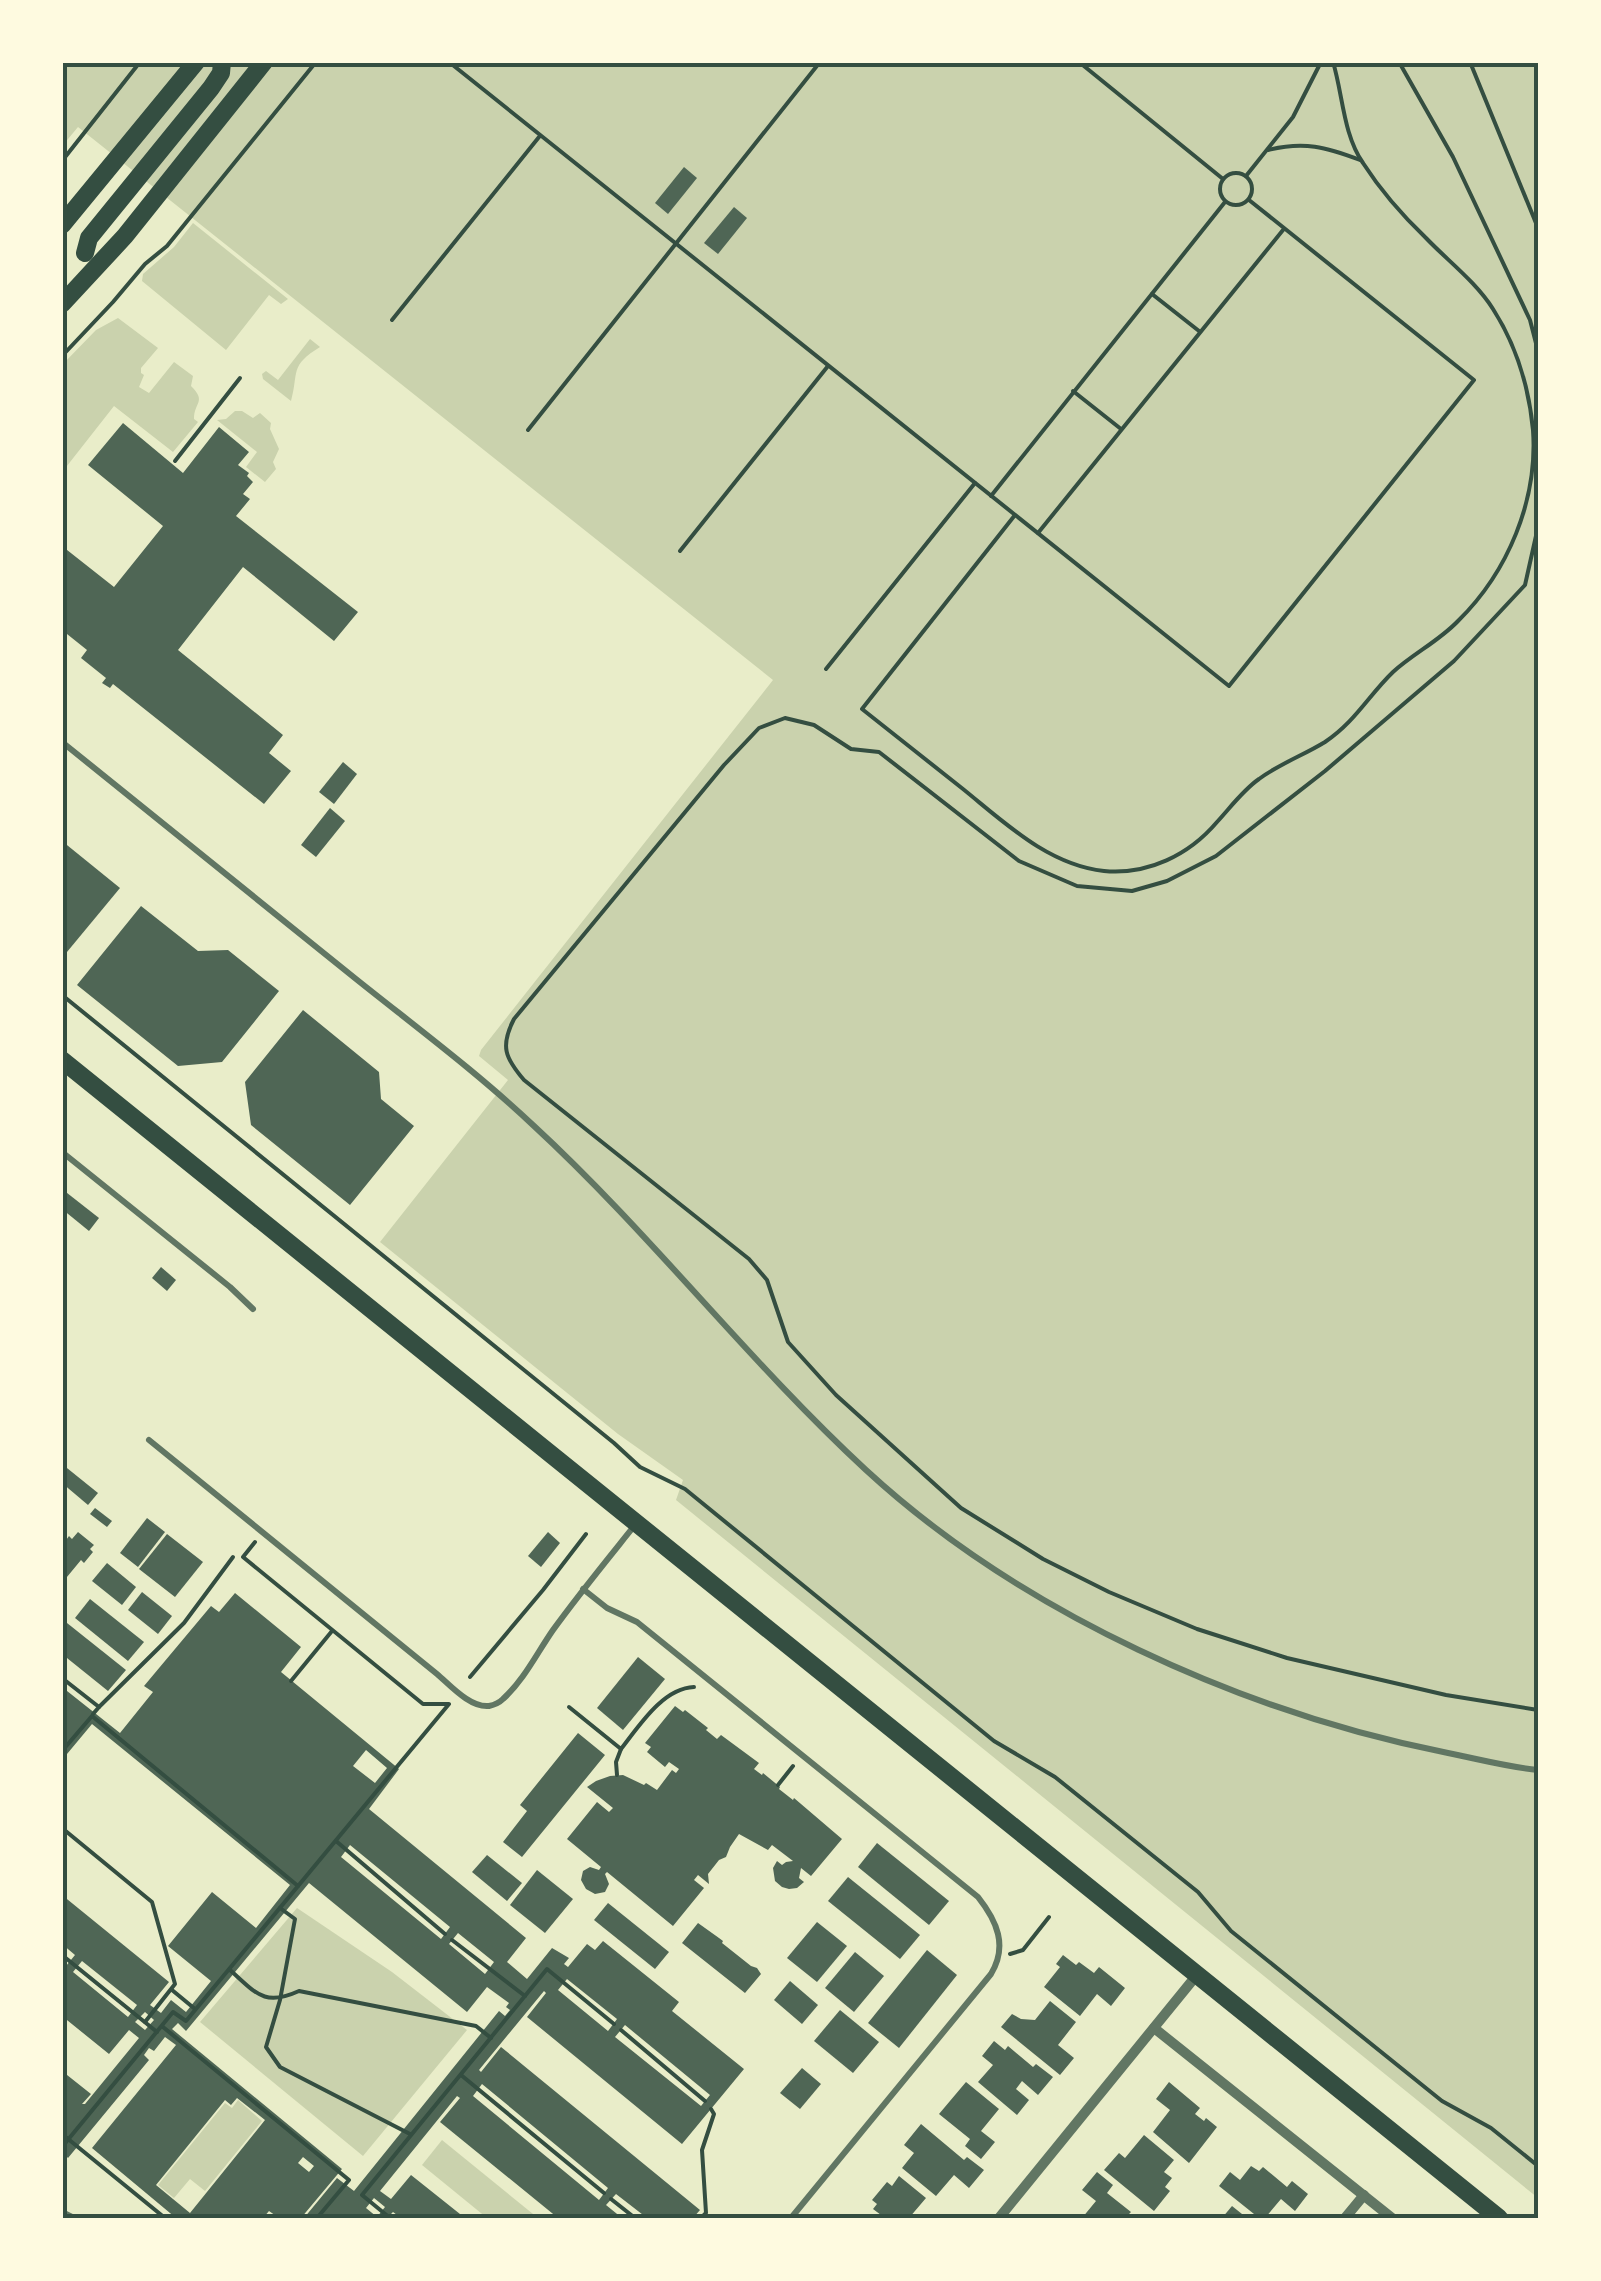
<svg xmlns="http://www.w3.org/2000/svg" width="1601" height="2281" font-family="'Public Sans',sans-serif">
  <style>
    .green { fill: #cad2ad }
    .building { fill: #4f6655; fill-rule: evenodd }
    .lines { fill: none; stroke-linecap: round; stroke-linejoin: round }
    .path { stroke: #344e41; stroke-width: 4 }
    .service { stroke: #617663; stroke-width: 6 }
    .minor { stroke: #617663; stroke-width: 10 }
    .primary { stroke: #344e41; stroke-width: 18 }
    .neatline { fill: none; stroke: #344e41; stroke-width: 4 }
  </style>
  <rect width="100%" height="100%" fill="#e9edc9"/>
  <g class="green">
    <polygon points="62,63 1538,63 1538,2198 676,1500 683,1480 618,1434 380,1242 508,1080 479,1056 481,1050 773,680 78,127 63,145"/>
    <polygon points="193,223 288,299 281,304 269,295 226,350 142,281 143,274 174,247"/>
    <path d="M118 318 158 348 141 368V373L144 375 139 387 149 393 174 362 193 376 191 386C207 402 194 402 194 419L198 422 173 452 114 406 63 471V364L96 330Z"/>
    <path d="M310 339 320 347C289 366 299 372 291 401L263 379 262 374 266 371 278 380Z"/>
    <polygon points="235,411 242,411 253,418 260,413 271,423 270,429 279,449 273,462 276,469 265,482 246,467 257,452 217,420 226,419"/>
    <polygon points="297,1908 392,1972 467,2030 363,2156 200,2022"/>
    <polygon points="238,2100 262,2121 205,2191 190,2179 174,2198 158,2185 225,2103 232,2108"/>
    <polygon points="442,2140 538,2218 487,2218 422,2165"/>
  </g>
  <g class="building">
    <polygon points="684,167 697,178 668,214 655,203"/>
    <polygon points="734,207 747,218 718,254 704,243"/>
    <polygon points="123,423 183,473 219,427 249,452 238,465 249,473 247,476 253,482 243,494 250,499 236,516 358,612 334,641 243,567 178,650 283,735 269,753 291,771 264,804 113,684 110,688 102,683 106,678 81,658 87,650 62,630 62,546 114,587 163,526 88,465"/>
    <polygon points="343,762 357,774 334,804 319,792"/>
    <polygon points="330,808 345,821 316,857 301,845"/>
    <polygon points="62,841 120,888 62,958"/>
    <polygon points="141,906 198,951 228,950 279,991 222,1062 178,1066 77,985"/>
    <polygon points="303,1010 379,1072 381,1099 414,1126 350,1205 251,1125 245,1082"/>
    <polygon points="62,1189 99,1218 89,1231 62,1209"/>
    <polygon points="161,1267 176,1280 167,1291 152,1278"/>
    <polygon points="62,1464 98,1493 88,1505 62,1483"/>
    <polygon points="95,1508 112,1521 107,1527 90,1514"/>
    <polygon points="147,1518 165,1532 138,1567 120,1553"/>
    <polygon points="78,1532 94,1545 90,1549 93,1552 84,1563 81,1560 62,1583 62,1551 66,1546 64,1543 69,1536 72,1539"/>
    <polygon points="548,1532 560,1543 541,1567 528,1556"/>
    <polygon points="167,1534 203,1562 175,1597 139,1569"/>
    <polygon points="107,1563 136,1587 122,1605 92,1581"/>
    <polygon points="142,1592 172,1616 158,1634 128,1610"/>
    <path d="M235 1593 301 1647 281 1672 399 1769 369 1809 526 1938 507 1962 527 1979 552 1948 569 1958 564 1964 568 1967 587 1944 595 1950 603 1941 679 2002 672 2011 744 2069 682 2144 527 2017 546 1993 544 1991 479 2070 481 2072 501 2047 700 2210 693 2218H647L616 2194 606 2205 622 2218H558L440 2122 460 2098 457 2096 380 2191 391 2199 411 2175 465 2218H401L393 2212 387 2218H363L360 2216 358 2218H304L337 2178 354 2191 499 2011 505 2016 510 2010 506 2007 509 2003 487 1987 467 2012 309 1883 186 2031 178 2023 172 2029 342 2169 301 2218H279L269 2211 263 2218H176L92 2148 176 2045 165 2037 154 2051 149 2048 144 2055 149 2060 68 2158 66 2156 62 2161V2071L91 2094 82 2104H85L139 2038 129 2030 109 2054 62 2016V1963L66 1966 75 1955 62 1944V1895L169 1982 150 2005 161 2013 171 2000 186 2012 211 1981 168 1946 212 1892 256 1928 290 1885 92 1724 62 1760V1687L120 1733 153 1692 144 1686 211 1606 219 1612ZM366 1750 387 1768 375 1783 353 1766ZM350 1845 450 1927 441 1939 341 1857ZM458 1933 494 1962 485 1974 449 1944ZM82 1961 137 2005 128 2017 73 1972ZM567 1979 617 2019 608 2031 558 1990ZM145 2012 154 2020 145 2030 135 2022ZM625 2025 710 2095 701 2106 615 2037ZM482 2084 608 2188 599 2200 473 2096ZM237 2098 265 2120 190 2213 156 2185 225 2100 231 2105ZM303 2157 314 2166 309 2172 298 2163ZM374 2198 385 2207 377 2217 366 2208Z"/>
    <polygon points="90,1599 144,1642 128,1661 75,1618"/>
    <polygon points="62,1619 126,1670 108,1691 62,1654"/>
    <polygon points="638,1657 665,1679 623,1730 597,1708"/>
    <polygon points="675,1706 683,1712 685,1710 708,1728 706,1730 717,1739 721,1735 759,1763 754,1769 762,1775 763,1773 780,1787 779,1789 793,1800 794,1798 842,1839 811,1876 801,1868 799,1878 804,1882 797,1888 789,1889 782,1887 775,1881 773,1868 777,1861 782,1865 786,1862 793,1861 772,1845 768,1850 739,1834 730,1847 726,1857 719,1860 708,1874 709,1884 698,1875 694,1880 704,1888 673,1926 607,1872 605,1874 609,1884 605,1892 595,1894 586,1889 581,1880 583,1871 590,1867 599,1870 601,1867 567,1839 597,1802 609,1812 613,1808 587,1787 596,1781 610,1776 623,1775 644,1785 646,1783 657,1790 672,1770 676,1773 679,1769 669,1762 665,1767 647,1752 651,1747 645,1743"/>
    <polygon points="578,1733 605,1755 522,1857 503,1842 527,1811 520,1805"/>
    <polygon points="877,1843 949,1901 929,1925 858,1867"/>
    <polygon points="487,1855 522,1883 507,1901 472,1872"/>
    <polygon points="537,1870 573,1899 545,1933 510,1905"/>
    <polygon points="848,1877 920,1935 900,1959 828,1901"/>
    <polygon points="608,1903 669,1952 655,1969 594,1920"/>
    <polygon points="817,1922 847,1946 817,1982 787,1958"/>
    <polygon points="698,1923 719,1938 723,1941 722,1943 751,1966 757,1968 761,1974 745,1993 682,1943"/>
    <polygon points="927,1950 957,1975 899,2048 868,2023"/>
    <polygon points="855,1952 884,1976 854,2012 825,1988"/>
    <polygon points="1063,1955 1076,1965 1079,1962 1094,1973 1099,1967 1125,1988 1111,2006 1097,1994 1080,2016 1044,1987 1060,1967 1056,1964"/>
    <polygon points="790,1981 818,2005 802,2024 774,2000"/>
    <polygon points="1050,2001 1076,2022 1058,2045 1074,2058 1060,2075 1001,2027 1012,2014 1021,2019 1035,2020"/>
    <polygon points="840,2010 879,2042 853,2073 814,2041"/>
    <polygon points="994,2041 1005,2050 1008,2046 1033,2067 1036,2064 1053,2077 1038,2095 1022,2081 1016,2089 1029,2100 1017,2115 978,2082 993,2065 982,2056"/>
    <polygon points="802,2068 821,2084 800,2109 780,2093"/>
    <polygon points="966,2082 999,2109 981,2131 995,2142 981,2159 965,2146 970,2139 939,2114"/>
    <polygon points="1169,2082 1200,2108 1195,2114 1204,2121 1206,2118 1217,2127 1189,2163 1153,2132 1170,2110 1156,2099"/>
    <polygon points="921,2124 964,2160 967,2157 984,2170 969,2188 954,2175 936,2196 902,2168 914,2153 904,2145"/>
    <polygon points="1144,2135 1174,2160 1164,2172 1172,2178 1165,2187 1170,2191 1154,2211 1104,2170 1119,2153 1125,2158"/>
    <polygon points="1251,2166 1259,2171 1263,2167 1287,2187 1292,2181 1308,2194 1295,2211 1281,2199 1265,2218 1259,2218 1219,2186 1230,2172 1240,2180"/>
    <polygon points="1097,2172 1113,2185 1107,2193 1131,2212 1128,2215 1132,2218 1082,2218 1096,2201 1082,2190"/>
    <polygon points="899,2176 926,2198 909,2218 885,2218 873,2209 877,2204 872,2200 887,2182 892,2186"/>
    <polygon points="1232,2206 1247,2218 1222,2218"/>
  </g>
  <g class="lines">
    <g class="path">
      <polyline points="449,62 1229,686 1474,380 1249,200"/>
      <polyline points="1079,62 1223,179"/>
      <polyline points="1399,62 1453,157 1530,320 1538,351"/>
      <polyline points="1470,62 1538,228"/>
      <path d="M1268 150C1304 141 1326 147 1360 160"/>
      <polyline points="62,161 140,62"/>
      <circle cx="1236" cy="189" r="16"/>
      <polyline points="1246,176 1293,117 1321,62"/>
      <polyline points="1152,294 1199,331"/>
      <polyline points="392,320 539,137"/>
      <polyline points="62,356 113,302 145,264 167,246 316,62"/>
      <polyline points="1073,391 1121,429"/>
      <polyline points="528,430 820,62"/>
      <polyline points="175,461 240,378"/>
      <polyline points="991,496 1225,202"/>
      <path d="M1015 515 862 709C896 736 929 762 963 789 1004 822 1048 865 1104 871 1148 875 1189 855 1217 822 1230 808 1243 790 1259 779 1279 764 1304 755 1325 742 1355 722 1369 695 1393 672 1414 653 1439 641 1458 621 1508 572 1538 500 1533 430 1529 388 1516 345 1493 309 1476 282 1448 261 1426 238 1402 215 1381 191 1363 163 1343 134 1343 95 1333 62"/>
      <path d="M1538 527 1525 585 1454 661 1325 771 1216 856 1167 881 1132 891 1077 886 1019 861 879 752 851 749 814 725 785 718 759 728 724 765 514 1019C500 1046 505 1058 524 1080L749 1259 767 1280 788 1342 836 1395 961 1508 1043 1559 1109 1592 1197 1629 1287 1658 1446 1695 1538 1710"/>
      <polyline points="1038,533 1283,230"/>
      <polyline points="680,551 828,366"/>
      <polyline points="826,669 975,483"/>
      <polyline points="62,995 614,1443 640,1467 685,1489 994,1741 1055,1777 1198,1892 1231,1931 1442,2101 1491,2128 1538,2166"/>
      <polyline points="470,1677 543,1590 586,1534"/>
      <polyline points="62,1678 99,1707 93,1714"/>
      <polyline points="291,1681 332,1631"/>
      <polyline points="99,1707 184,1623 233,1557"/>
      <path d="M569 1707 621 1749C639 1726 663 1688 694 1687"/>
      <polyline points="62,1751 92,1716 298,1886"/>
      <polyline points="617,1775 616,1762 621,1749"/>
      <polyline points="778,1785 793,1766"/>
      <polyline points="62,1828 152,1902 175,1984 145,2022"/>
      <polyline points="336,1841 445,1934"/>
      <polyline points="280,1908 295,1919 280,2000 266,2047 280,2067 410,2134"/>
      <polyline points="452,1940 525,1996"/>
      <polyline points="1010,1954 1023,1950 1049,1917"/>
      <polyline points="62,1955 157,2032"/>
      <path d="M230 1970C256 1993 264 2007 299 1991L476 2026 491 2038"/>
      <polyline points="172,1990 195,2009"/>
      <polyline points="163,2027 349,2180 317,2218"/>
      <polyline points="621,2030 705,2101"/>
      <polyline points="461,2075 604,2193"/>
      <polyline points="62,2134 165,2218"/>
      <polyline points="62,2147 173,2012 186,2021 449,1704 423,1704 243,1557 255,1542"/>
      <polyline points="611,2199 635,2218"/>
      <polyline points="390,2218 362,2195 547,1969 614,2024"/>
      <polyline points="701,2218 706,2213 702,2150 714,2114 711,2109"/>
    </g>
    <g class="service">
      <path d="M62 742C160 821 258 900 356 979 416 1027 478 1073 534 1126 651 1234 749 1362 866 1470 1020 1612 1244 1713 1448 1753 1478 1759 1508 1767 1538 1770"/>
      <polyline points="62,1152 230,1287 253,1309"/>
      <path d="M149 1440 437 1674C450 1685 470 1708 489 1706 494 1705 499 1703 503 1699 524 1680 537 1653 553 1630 579 1594 607 1560 635 1525"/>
      <path d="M583 1589 607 1608 637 1622 978 1897C997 1921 1008 1946 991 1974L791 2218"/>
      <polyline points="62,2212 74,2218"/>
    </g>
    <g class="minor">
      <polyline points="1154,2028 1392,2218"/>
      <polyline points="999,2218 1196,1976"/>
      <polyline points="1345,2218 1364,2195"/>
    </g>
    <g class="primary">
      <polyline points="62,225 196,62"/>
      <polyline points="85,253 89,238 211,88 221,73 222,62"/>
      <polyline points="62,304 125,236 264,62"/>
      <path d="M62 1060C541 1446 1020 1833 1499 2218"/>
    </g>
  </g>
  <rect width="1601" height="2281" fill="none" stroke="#fefae0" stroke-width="130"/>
  <rect x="65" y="65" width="1471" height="2151" class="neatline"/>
</svg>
